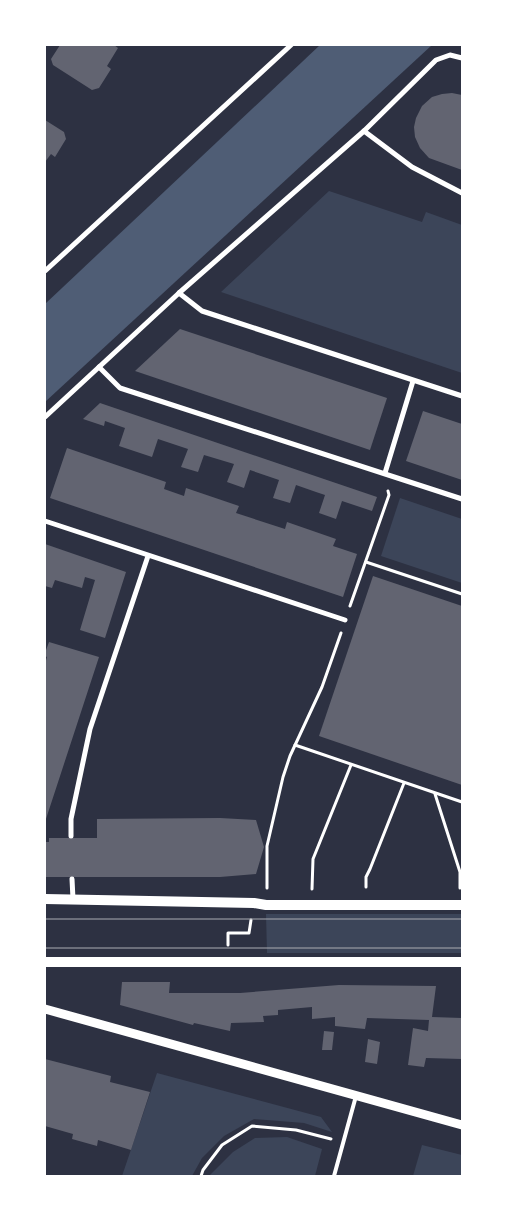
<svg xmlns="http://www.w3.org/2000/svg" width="507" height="1221" font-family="'Varela Round',sans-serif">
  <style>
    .green { fill: #3c4559 }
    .water { fill: #4f5d75 }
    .building { fill: #626471 }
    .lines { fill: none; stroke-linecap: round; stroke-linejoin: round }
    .path { stroke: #fff; stroke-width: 3 }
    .service { stroke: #fff; stroke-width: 4 }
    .minor { stroke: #fff; stroke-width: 5 }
    .tertiary { stroke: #fff; stroke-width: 9 }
    .secondary { stroke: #fff; stroke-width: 10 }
    .tram { stroke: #abadb3; stroke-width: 1 }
  </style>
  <rect width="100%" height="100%" fill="#2d3142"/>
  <g class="green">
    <polygon points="329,191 422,222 426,212 462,225 462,373 221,292"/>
    <polygon points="400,498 462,519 462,583 381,556"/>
    <polygon points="266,914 462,914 462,953 267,953"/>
    <polygon points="157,1073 321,1117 332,1132 304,1123 254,1119 224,1136 202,1158 192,1176 122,1176"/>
    <polygon points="287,1137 322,1149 315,1176 209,1176 233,1152 255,1138"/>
    <polygon points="422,1145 462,1155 462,1176 413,1176"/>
  </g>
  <polygon class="water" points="320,45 432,45 45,402 45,304"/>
  <g class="building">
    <polygon points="60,45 114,45 118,48 107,66 111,69 99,88 92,90 53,65 51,59"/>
    <polygon points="452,93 462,95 462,170 429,158 420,148 415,137 414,127 416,118 422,106 432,97 442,94"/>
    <polygon points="45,120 64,132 66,139 55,157 51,154 45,162"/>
    <polygon points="180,329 387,398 370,450 135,371"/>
    <polygon points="100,403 377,497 372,511 342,501 336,519 319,513 325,495 316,492 296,485 290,503 273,498 279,480 250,470 244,488 227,482 234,464 204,455 198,472 181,467 188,449 158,439 152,457 119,446 125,428 105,421 104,426 83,419"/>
    <polygon points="423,411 462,424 462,480 406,461"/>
    <polygon points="67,448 166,482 164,489 184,496 186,488 239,506 236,513 285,529 287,522 336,539 333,546 357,554 343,597 50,498"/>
    <polygon points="45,544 126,572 105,638 80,630 95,580 85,577 82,588 55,580 52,588 45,586"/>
    <polygon points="373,576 462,606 462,785 319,736"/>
    <polygon points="49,642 99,657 45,822 45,664 47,657 45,656 45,653"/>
    <polygon points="220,818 256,820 264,847 256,874 220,877 45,877 45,842 49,842 49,838 97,838 97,819"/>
    <polygon points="122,982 170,982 169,993 240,993 339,985 436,986 432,1017 462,1018 462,1059 426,1058 424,1067 408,1065 413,1028 428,1031 429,1020 367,1018 365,1029 335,1026 335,1017 312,1019 312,1007 278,1010 278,1015 263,1016 264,1022 231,1023 230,1031 194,1023 193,1025 120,1005"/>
    <polygon points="324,1031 334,1032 332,1050 322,1050"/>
    <polygon points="368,1039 380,1042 377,1064 365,1062"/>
    <polygon points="45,1059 111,1076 110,1082 150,1092 131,1150 98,1140 97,1146 72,1139 73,1134 45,1126"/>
  </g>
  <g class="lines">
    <g class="path">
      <polyline points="366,562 462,594"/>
      <polyline points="350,606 389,495 388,491"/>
      <polyline points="295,745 462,802"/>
      <polyline points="435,794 460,872 460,888"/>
      <polyline points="366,887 366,877 370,869 404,783"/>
      <polyline points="267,888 267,846 283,777 290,756 322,687 341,633"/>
      <polyline points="312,889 313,859 351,765"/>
      <polyline points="228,945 228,933 249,933 251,920"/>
      <polyline points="201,1176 203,1170 222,1145 252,1126 296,1130 331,1139"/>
    </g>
    <polyline class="service" points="334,1176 356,1096"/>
    <g class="minor">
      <polyline points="364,131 412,167 462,193"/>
      <polyline points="45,271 291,45"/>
      <polyline points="179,293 202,311 462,396"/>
      <polyline points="99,367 120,388 462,499"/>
      <polyline points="45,417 179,293 364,131 436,60 450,55 462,58"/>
      <polyline points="385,473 413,381"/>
      <polyline points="45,521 345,620"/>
      <polyline points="71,836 71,819 90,729 148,556"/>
      <polyline points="72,879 73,899"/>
    </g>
    <polyline class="tertiary" points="45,1009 462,1125"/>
    <g class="secondary">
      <polyline points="45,899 254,903 266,905 462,905"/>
      <polyline points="45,962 462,962"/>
    </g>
    <g class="tram">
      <polyline points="45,919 462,919"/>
      <polyline points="45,948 462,948"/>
    </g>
  </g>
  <rect width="507" height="1221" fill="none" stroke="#ffffff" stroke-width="92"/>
</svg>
